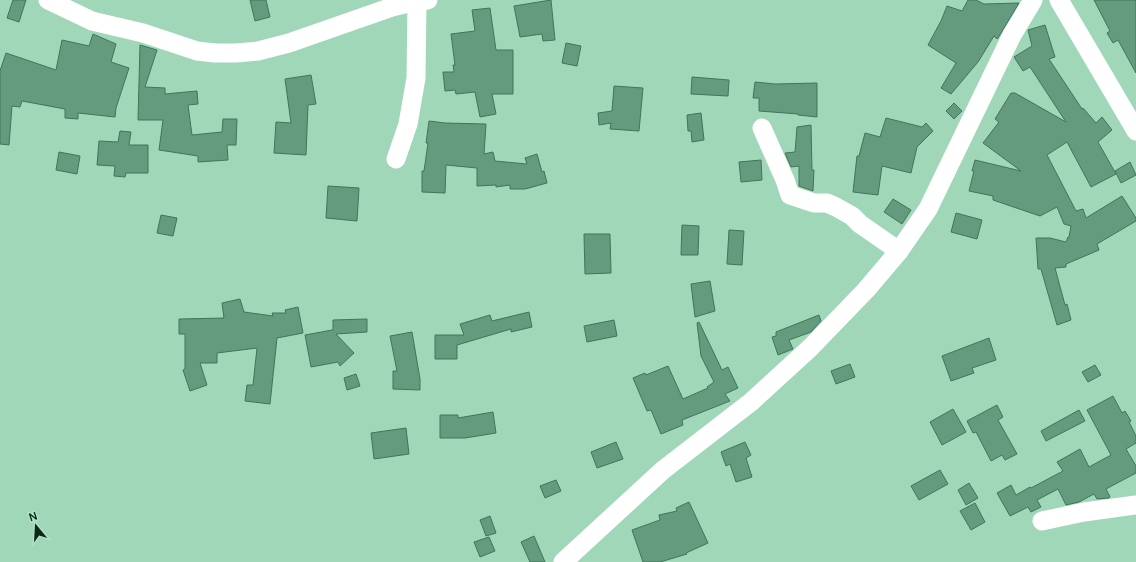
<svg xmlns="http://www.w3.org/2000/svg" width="1136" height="562" font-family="Manrope,sans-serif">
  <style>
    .building { fill: #649a7e; stroke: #40755a }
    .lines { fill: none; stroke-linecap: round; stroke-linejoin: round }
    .minor { stroke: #fff; stroke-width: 19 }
  </style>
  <rect width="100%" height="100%" fill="#9fd7b8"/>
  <g class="building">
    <polygon points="13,0 26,0 19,22 7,18"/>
    <polygon points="250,0 266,0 270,17 255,21"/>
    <polygon points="551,0 555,40 543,41 542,34 520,37 514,6"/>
    <polygon points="968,0 976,0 984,4 1019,3 998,38 997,39 994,36 978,62 951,94 941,88 956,63 928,45 941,21 947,6 962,11"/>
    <polygon points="1094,0 1136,0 1136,73 1118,40 1113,43 1107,33 1110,31"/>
    <polygon points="490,8 496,50 513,50 513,94 492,94 496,114 480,117 475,92 456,94 455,90 445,91 443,72 454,72 453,65 455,65 451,34 475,31 472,10"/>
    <polygon points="1045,25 1055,57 1049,59 1082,109 1083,108 1096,123 1102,117 1112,130 1098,142 1116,174 1091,187 1067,142 1047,155 1076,211 1083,209 1086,218 1122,196 1136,218 1136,221 1097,244 1099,250 1066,264 1066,267 1055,268 1065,305 1067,304 1071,320 1057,325 1041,269 1038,269 1036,238 1050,238 1066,242 1068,237 1069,237 1071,226 1064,224 1057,207 1040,216 993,200 993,196 969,191 974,171 972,171 975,160 1021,171 983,143 999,122 995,119 1011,93 1015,93 1066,122 1030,67 1023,71 1014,57 1032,46 1028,30"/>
    <polygon points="93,34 116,44 111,62 129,68 116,108 115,117 78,113 78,119 65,118 65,109 22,101 20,107 12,106 9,145 0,144 0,71 6,53 56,70 62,40 89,46"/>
    <polygon points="566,43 581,46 577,66 562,63"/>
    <polygon points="140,45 157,50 145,87 165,88 165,94 197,91 198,104 188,105 192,135 222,132 223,119 237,119 236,145 227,145 228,160 198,162 198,156 159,150 163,120 138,120"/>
    <polygon points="311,75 316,104 308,105 306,155 274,153 276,122 291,123 285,79"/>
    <polygon points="692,77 729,80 728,96 691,94"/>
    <polygon points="755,82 775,84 817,83 817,117 798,115 798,114 759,111 759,98 753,98"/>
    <polygon points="614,86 643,88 639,131 610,129 611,123 599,125 598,113 612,111"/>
    <polygon points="954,103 962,111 954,119 946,111"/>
    <polygon points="701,113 704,140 692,142 691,131 688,131 687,115"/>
    <polygon points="886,118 922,127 926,123 933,131 917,147 911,173 882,166 878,195 853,192 857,156 859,156 865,133 880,137"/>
    <polygon points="429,121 445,123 486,124 484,154 493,152 495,161 527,164 525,158 537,154 542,172 544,171 547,183 525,189 510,189 510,185 496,187 496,185 477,186 477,168 446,165 445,193 422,192 422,171 424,171 428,143 426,143"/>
    <polygon points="811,125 812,170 814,170 813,191 799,186 799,166 791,167 785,153 795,152 797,127"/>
    <polygon points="120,131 131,132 129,145 148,145 148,173 126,173 125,177 114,176 115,166 97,165 99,141 118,142"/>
    <polygon points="59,152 80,156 77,174 56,170"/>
    <polygon points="761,160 762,180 741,182 739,162"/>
    <polygon points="1130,162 1136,175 1121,183 1115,171"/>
    <polygon points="328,186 359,188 357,221 326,218"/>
    <polygon points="893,199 911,210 902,224 884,212"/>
    <polygon points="956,213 982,220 977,239 951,232"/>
    <polygon points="161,215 177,218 173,236 157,233"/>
    <polygon points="682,225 699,226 698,255 681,255"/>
    <polygon points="729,230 744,231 742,265 727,264"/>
    <polygon points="584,234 610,234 611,273 585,274"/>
    <polygon points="710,281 715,311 695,317 691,284"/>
    <polygon points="240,299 244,312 273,316 272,313 286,313 285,310 298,307 303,333 277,338 270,404 245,401 247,385 253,385 257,348 217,353 217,363 200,363 207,385 190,391 183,370 185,369 185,334 179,334 179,319 224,318 222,303"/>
    <polygon points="529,312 532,327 511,332 511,329 457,345 457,359 435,359 435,335 464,335 460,324 490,315 492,321"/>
    <polygon points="819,315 821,321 811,332 789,340 793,349 778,355 772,337 776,336 776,332"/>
    <polygon points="367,319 367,332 336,334 354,353 340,366 338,362 311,367 305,335 332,330 333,330 333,320"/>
    <polygon points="614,320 617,336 587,342 584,326"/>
    <polygon points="699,322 722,370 728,367 738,388 725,394 730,401 682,420 683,425 661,434 651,410 647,411 633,378 645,373 646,375 668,366 683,399 708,388 707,387 714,382 701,356 697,323"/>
    <polygon points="412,332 420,379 420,390 393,389 393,371 397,371 390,336"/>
    <polygon points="989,338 996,360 972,368 974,373 951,381 942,356"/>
    <polygon points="850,364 855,377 836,384 831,371"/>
    <polygon points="1095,365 1101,375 1088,382 1082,372"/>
    <polygon points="356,374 360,386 347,390 344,378"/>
    <polygon points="1113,396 1122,413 1125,411 1131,421 1129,422 1136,436 1136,443 1126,449 1136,466 1136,473 1106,489 1110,497 1109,498 1097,499 1094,494 1079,502 1066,505 1058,489 1037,500 1041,507 1031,512 1028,507 1010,516 997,493 1011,485 1016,495 1030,487 1031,488 1063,471 1057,462 1080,449 1089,467 1111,455 1087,410"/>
    <polygon points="997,405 1003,417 998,420 1017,454 1005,460 1002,455 991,461 976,432 973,433 967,421"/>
    <polygon points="953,409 966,432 942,445 930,422"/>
    <polygon points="1079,410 1085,421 1046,441 1041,431"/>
    <polygon points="493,412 496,433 465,438 440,438 440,415 458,415 458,418"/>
    <polygon points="406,428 409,454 374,459 371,433"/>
    <polygon points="616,442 623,459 597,468 591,452"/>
    <polygon points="745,442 751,455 746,458 752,477 736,482 730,464 726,466 721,452"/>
    <polygon points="940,470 948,484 919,500 911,486"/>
    <polygon points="556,480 561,491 545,498 540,486"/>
    <polygon points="969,483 978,498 966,505 958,490"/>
    <polygon points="689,502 708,543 686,553 687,554 660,562 643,562 632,530 660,520 659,515 677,511 676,508"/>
    <polygon points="975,503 985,522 971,530 960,511"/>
    <polygon points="490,516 496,533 486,536 480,520"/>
    <polygon points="534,536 545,562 530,562 521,542"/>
    <polygon points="489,537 495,551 480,557 474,542"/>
  </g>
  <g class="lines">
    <g class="minor">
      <polyline points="48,0 92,21 143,33 197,51 215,53 236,53 258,51 289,43 392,7 417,1 428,0"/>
      <polyline points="1059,0 1136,131"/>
      <polyline points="762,128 785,180 790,195 814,203 827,203 836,207 852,216 860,224 899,251"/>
      <polyline points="396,159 408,124 416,78 417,1"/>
      <polyline points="1042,521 1084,512 1136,505"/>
      <polyline points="563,562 663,470 751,402 810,348 866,290 899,251 928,209 1012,35 1033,0"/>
    </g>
  </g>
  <g transform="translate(36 526) rotate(342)" stroke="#abe4c4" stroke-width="3" paint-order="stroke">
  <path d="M0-3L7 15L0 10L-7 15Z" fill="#10261b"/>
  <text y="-6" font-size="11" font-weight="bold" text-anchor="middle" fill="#10261b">N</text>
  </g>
</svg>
